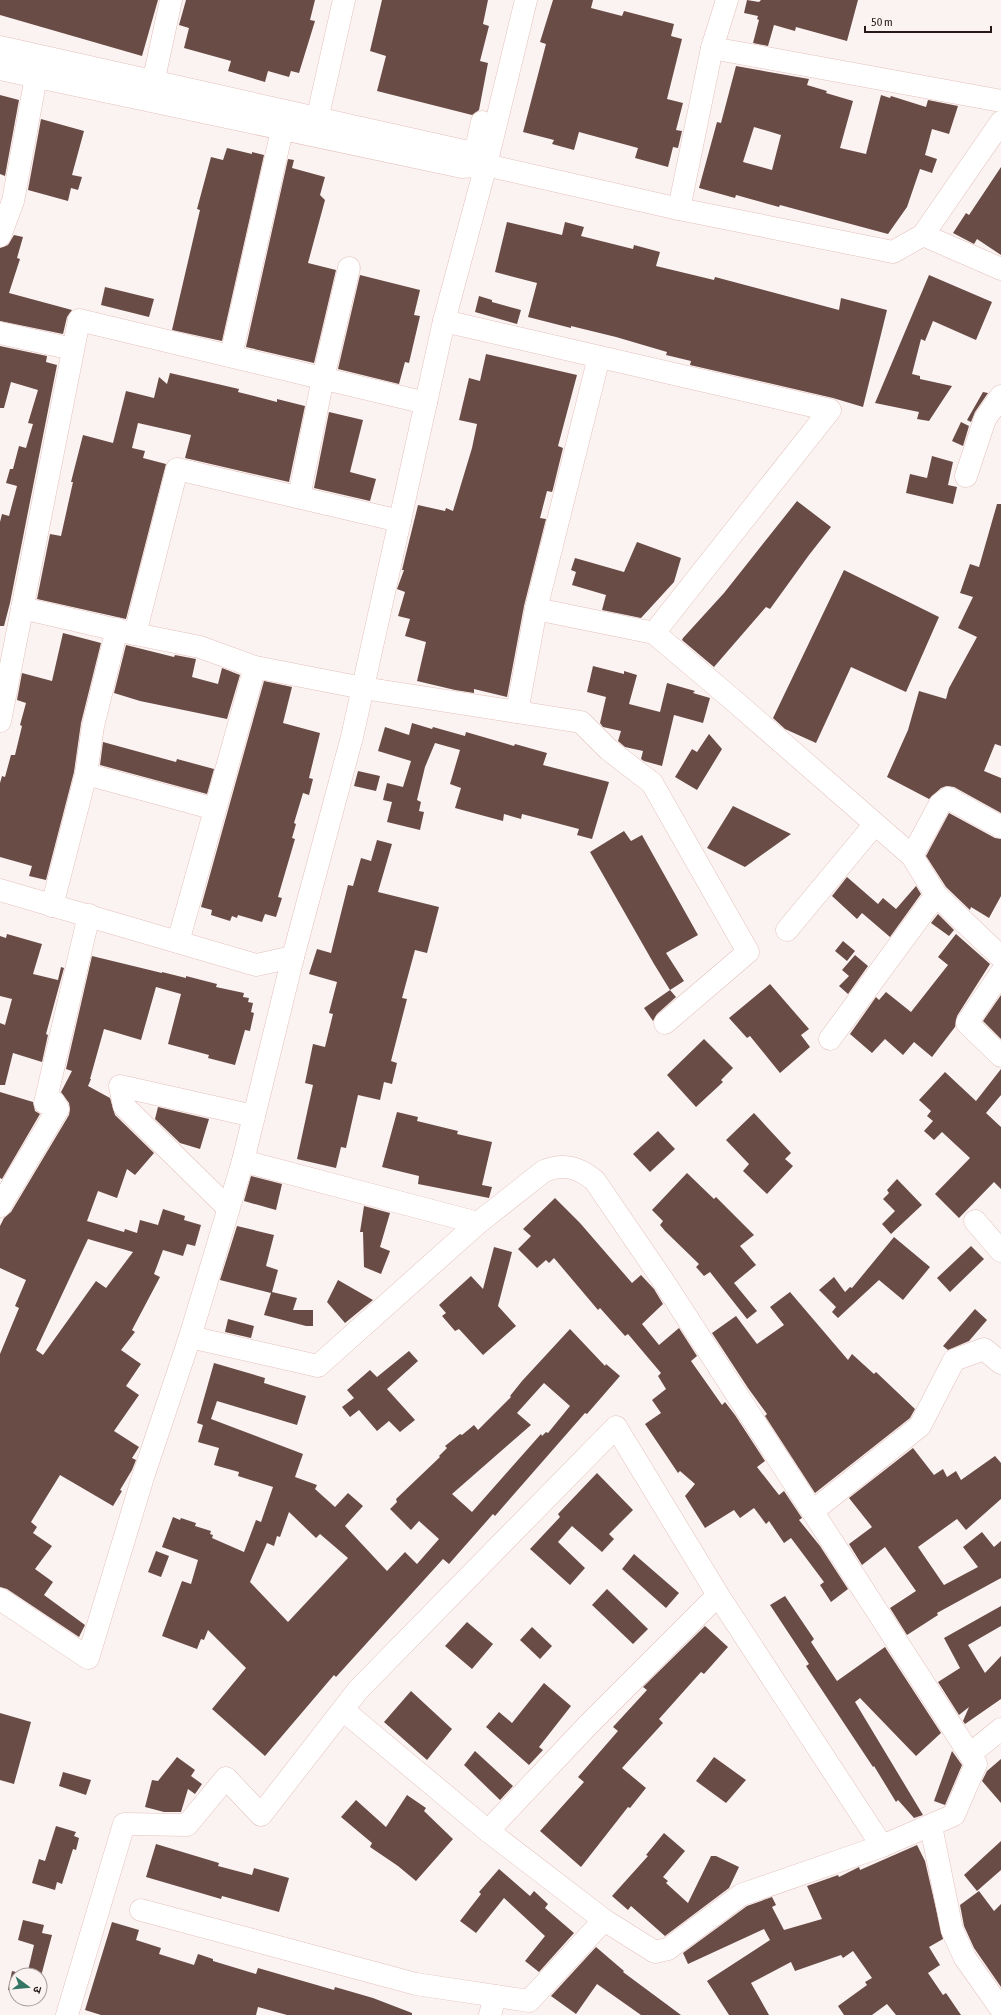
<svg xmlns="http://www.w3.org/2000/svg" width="1001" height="2015" font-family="'Asap Condensed','Noto Sans Devanagari',sans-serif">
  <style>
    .building { fill: #6a4c47; fill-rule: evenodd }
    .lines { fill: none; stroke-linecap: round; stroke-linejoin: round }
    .minor-casing { stroke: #e4c0bb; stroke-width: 23 }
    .minor { stroke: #fff; stroke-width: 22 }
  </style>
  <rect width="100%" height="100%" fill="#fbf3f2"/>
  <g class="building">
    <polygon points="0,0 158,0 142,56 0,15"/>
    <polygon points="186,0 315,0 310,20 315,21 299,73 291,71 289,77 268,71 265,82 228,71 231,61 184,48 189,28 179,25"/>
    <polygon points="382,0 488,0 483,24 489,26 480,61 488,63 479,110 472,115 377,91 386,56 370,51"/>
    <polygon points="553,0 593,0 591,8 622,16 624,11 674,24 671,36 682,39 667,99 683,103 676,130 682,131 678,148 673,147 668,167 635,158 638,148 579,132 574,150 552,144 554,140 523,132 546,44 540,42"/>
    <polygon points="747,0 759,2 761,0 858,0 847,41 796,27 795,31 774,25 768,46 753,43 759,20 757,19 758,16 744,13"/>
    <path d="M736 66 809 79 807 85 827 91 826 93 853 101 840 148 866 154 881 95 890 98 891 96 926 107 928 100 958 106 949 134 932 129 925 155 937 159 932 173 920 169 907 207 888 234 780 205 779 207 736 195 735 198 699 188 717 122 721 123ZM754 127 781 135 772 170 743 162Z"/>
    <polygon points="0,95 19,100 5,176 0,174"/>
    <polygon points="41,119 84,131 72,175 82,177 78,190 71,188 68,201 28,190"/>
    <polygon points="227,148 252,154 252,152 264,155 222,341 172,330 200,210 197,209 211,157 223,160"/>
    <polygon points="288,159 294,160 292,168 325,177 320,195 325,200 308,263 336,270 314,363 246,347"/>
    <polygon points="1001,167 1001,255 977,239 974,244 953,233 966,213 969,215"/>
    <polygon points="507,222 562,235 565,222 584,227 581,236 633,249 634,245 660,252 656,266 714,280 715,277 839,310 841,298 887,310 863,407 833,398 690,365 691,361 666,355 667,352 616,337 571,326 571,328 528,317 537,283 495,272"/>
    <polygon points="14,235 23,237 17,258 20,259 9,293 72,310 67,317 63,334 0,321 0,248 8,245"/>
    <polygon points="360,275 420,290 414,315 420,316 409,363 405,362 399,384 338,369"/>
    <polygon points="929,275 992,302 976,340 933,321 925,341 921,339 912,374 920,376 920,379 952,386 929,421 917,419 919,412 875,403"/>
    <polygon points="105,287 154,299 149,317 101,305"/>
    <polygon points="479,296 492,300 492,302 521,310 517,324 475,312"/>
    <polygon points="0,346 47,356 46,362 57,365 10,603 4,626 0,626 0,522 2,514 9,516 17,486 6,483 10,469 13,469 19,446 26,448 33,424 28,423 38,390 11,382 4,408 0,408"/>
    <polygon points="486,354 577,375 558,446 563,448 553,489 552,492 547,491 540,518 546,519 524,606 507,697 474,689 474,693 455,690 417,681 426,642 405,636 410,619 398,616 405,592 397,589 404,570 402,570 418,505 445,511 446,508 453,511 472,448 477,424 459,420 469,378 480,381"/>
    <polygon points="170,373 239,389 238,392 277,402 277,399 305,406 289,482 185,458 191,435 138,423 132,448 145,451 143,458 166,464 126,619 37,599 50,534 61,536 73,482 71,482 83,435 113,443 126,391 154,398 159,377 167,384"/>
    <polygon points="983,392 988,393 975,412 971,422 967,420"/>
    <polygon points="329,412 363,420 350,472 376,479 370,501 314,488"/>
    <polygon points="961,422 969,426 963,446 952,441"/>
    <polygon points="932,456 953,462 948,485 957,487 953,504 906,493 910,474 927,478"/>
    <polygon points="797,501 831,527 809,555 770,609 766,607 714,667 682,640 683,638 724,593"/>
    <polygon points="997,504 1001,504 1001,746 995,744 984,771 1001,778 1001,813 954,787 947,786 941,788 929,799 887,777 908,730 919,691 946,699 949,688 977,637 958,628 973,597 960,593 970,564 979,567"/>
    <polygon points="637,542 681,558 674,582 641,618 602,610 606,595 572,585 576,572 571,570 575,558 624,572"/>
    <polygon points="844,570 939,617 906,692 851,667 816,743 785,729 773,718"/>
    <polygon points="63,633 101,643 81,723 74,772 46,880 29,876 32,866 0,857 0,783 2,776 5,777 11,755 15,755 22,726 20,725 26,703 17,700 22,673 52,681"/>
    <polygon points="126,645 174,657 175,655 196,659 192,677 218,684 222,668 240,675 227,719 140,701 114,693"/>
    <polygon points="593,666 624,674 624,671 637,675 629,704 660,712 667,683 695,691 693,693 710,698 703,723 674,715 662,766 644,761 641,759 643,751 625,747 618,741 621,731 603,727 600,723 606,697 587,692"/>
    <polygon points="264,681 292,687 283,723 320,733 309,778 313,779 309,795 303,793 294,823 296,824 292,838 295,839 278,897 282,898 276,917 265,914 262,922 238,915 237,918 232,916 230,921 211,915 212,910 201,907"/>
    <polygon points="412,723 432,729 433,727 465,736 466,732 514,746 515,744 547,753 543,765 609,782 592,839 577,835 579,829 522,814 521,819 504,814 503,821 455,808 461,788 450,784 460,750 435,743 425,767 417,800 421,802 419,811 424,812 420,830 387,822 392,802 383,800 387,783 403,787 411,761 378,751 385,727 409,735"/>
    <polygon points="709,734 722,749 697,790 675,777 692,749 697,752"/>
    <polygon points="103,742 176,762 177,759 214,769 207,794 100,765"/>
    <polygon points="358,771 380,776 376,791 354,786"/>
    <polygon points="733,806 791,834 745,867 707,848"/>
    <polygon points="949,813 995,838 1001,839 1001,896 989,918 971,907 970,910 946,887 926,856"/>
    <polygon points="624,831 631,841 642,835 698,935 666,953 684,981 670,990 654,964 590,852"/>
    <polygon points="377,840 392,844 378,892 439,907 427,953 415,950 402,998 407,999 391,1061 397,1063 392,1084 384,1082 380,1100 358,1095 346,1148 341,1147 336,1168 297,1159 313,1085 305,1083 313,1044 325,1047 333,1014 329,1013 337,982 309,974 317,949 331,953 348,885 353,886 361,858 371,861"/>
    <polygon points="847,877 878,904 883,898 896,909 916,886 921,894 890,937 862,913 857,919 832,896"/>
    <polygon points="938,914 954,930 949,936 931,923"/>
    <polygon points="7,934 42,944 33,974 58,980 61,967 64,968 46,1034 48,1035 42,1062 13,1053 5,1085 0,1085 0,1023 5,1025 12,999 0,996 0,936 6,938"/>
    <polygon points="956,934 990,964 957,1016 955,1027 932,1057 914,1042 903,1055 885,1039 872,1053 850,1034 876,997 879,1000 886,992 911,1012 948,965 938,957"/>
    <polygon points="843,941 855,951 847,961 835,951"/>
    <polygon points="855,955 868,966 848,994 839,986 849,976 842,970"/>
    <path d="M92 956 162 973V972L186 978V976L217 984 216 987 244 993 243 997 249 998 248 1002 253 1003 251 1012 254 1013 250 1031 245 1030 235 1065 208 1058 209 1055 168 1044 181 994 156 987 141 1040 104 1029 90 1079H91L88 1086 110 1098 115 1115 154 1153 135 1175 127 1169 117 1198 98 1191 87 1221 124 1232 125 1229 137 1233 140 1220 158 1225 163 1209 185 1216 184 1220 201 1225 195 1246 187 1244 183 1256 163 1250 154 1274 160 1277 132 1330 135 1332 121 1350 141 1364 126 1386 139 1395 114 1431 139 1447 132 1458 136 1460 132 1470 120 1490 122 1491 113 1506 60 1475 31 1522 37 1527 33 1533 52 1546 35 1569 53 1582 44 1595 85 1625 79 1637 7 1589 0 1587V1354L19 1308 15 1306 26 1280 0 1268V1226L4 1218 11 1212 69 1115 70 1109 69 1103 61 1092 72 1071 66 1069ZM88 1239 133 1252 106 1288 96 1281 43 1355 36 1350Z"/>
    <polygon points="770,984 809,1029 801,1035 810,1047 780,1073 750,1036 747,1038 729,1018"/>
    <polygon points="670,990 676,997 657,1014 653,1021 644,1008"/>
    <polygon points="1001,995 1001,1039 983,1021"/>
    <polygon points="704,1039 733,1068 721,1080 723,1082 696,1107 667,1075"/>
    <polygon points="1001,1069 1001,1095 986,1113 1001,1127 1001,1189 994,1182 959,1218 935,1194 970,1158 942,1132 934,1140 924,1131 933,1121 927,1116 931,1111 919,1100 945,1072 976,1101"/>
    <polygon points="0,1092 33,1102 35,1111 40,1114 2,1179 0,1178"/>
    <polygon points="158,1107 209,1119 200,1149 180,1143 155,1119"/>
    <polygon points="397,1112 418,1117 417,1121 458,1131 457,1134 492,1142 482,1185 492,1187 489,1198 418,1184 419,1176 382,1167"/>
    <polygon points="754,1113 791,1153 785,1159 793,1166 767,1194 743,1171 749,1164 726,1140"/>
    <polygon points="658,1131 675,1149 650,1172 633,1154"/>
    <polygon points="687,1173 714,1199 716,1197 754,1235 740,1246 756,1265 734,1283 757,1311 747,1319 710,1272 704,1276 696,1267 699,1264 665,1231 660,1225 663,1221 652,1210"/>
    <polygon points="251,1176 282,1184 276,1210 244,1201"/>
    <polygon points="897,1179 922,1205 891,1234 882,1224 895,1211 883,1199 889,1193 887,1190"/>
    <polygon points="555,1198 580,1223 632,1283 641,1275 654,1289 663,1304 642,1324 659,1345 679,1328 697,1356 691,1361 722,1405 725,1402 735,1415 765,1461 757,1467 779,1495 784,1491 802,1518 799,1520 820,1546 848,1589 831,1602 820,1585 824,1582 791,1538 784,1543 769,1521 766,1524 754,1508 740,1518 734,1510 705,1528 685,1496 695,1484 680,1471 678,1473 645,1424 661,1413 652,1400 666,1389 658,1376 661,1373 628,1334 625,1336 600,1308 598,1310 554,1258 549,1263 546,1260 537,1268 518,1249 531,1236 523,1229"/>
    <polygon points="364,1206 390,1213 380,1247 390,1251 381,1274 364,1267 363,1232 360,1232"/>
    <polygon points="237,1226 274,1235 266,1266 278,1270 272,1292 297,1298 293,1310 313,1310 313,1326 306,1326 264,1315 271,1293 220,1280"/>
    <polygon points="894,1237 930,1267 903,1300 879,1280 838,1318 832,1312 836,1307 819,1290 834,1277 845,1292 850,1287 852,1288"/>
    <polygon points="971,1246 984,1259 950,1292 937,1278"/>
    <polygon points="494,1247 512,1252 498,1306 516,1326 483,1355 459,1329 455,1331 442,1316 446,1313 439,1305 471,1276 483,1289"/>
    <polygon points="338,1280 373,1300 345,1323 327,1302"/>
    <polygon points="790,1292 848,1360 852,1354 874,1374 876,1372 915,1409 910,1418 815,1493 765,1416 767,1414 748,1388 712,1333 736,1316 757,1344 784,1325 770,1307"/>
    <polygon points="975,1309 987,1320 969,1341 948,1350 943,1346"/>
    <polygon points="228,1319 254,1326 251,1338 225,1332"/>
    <path d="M570 1329 605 1366 606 1364 620 1376 587 1414 585 1413 495 1516 493 1514 449 1564 443 1559 336 1677 334 1675 265 1756 212 1709 246 1668 208 1630 204 1640 201 1639 197 1649 162 1636 182 1581 191 1584 198 1560 162 1547 173 1517 180 1520 181 1518 196 1523 195 1526 211 1531 210 1534 213 1535 212 1538 244 1552 256 1520 261 1522 273 1487 238 1476 239 1472 214 1465 219 1448 198 1442 203 1425 197 1423 214 1363 265 1378 264 1383 306 1396 297 1425 217 1401 211 1419 303 1454 295 1477 317 1485 315 1489 335 1507 348 1493 363 1506 345 1526 387 1571 405 1552 417 1564 439 1539 419 1521 411 1530 390 1509 397 1502 396 1499 440 1457 439 1456 447 1448 445 1446 460 1434 462 1435 474 1425 478 1430 511 1397 510 1396 522 1381ZM544 1383 570 1406 548 1433 546 1432 542 1436 541 1434 472 1512 452 1494 531 1425 517 1413ZM289 1512 316 1538 320 1534 348 1558 288 1622 250 1582 267 1543 274 1546 277 1536 280 1537Z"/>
    <polygon points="409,1351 418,1361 387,1389 415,1420 400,1432 389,1421 377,1431 359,1410 350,1417 342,1407 354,1398 347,1390 370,1370 377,1377"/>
    <polygon points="913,1448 934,1475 943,1469 947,1477 956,1471 961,1480 995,1456 1001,1463 1001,1499 966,1530 957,1519 918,1547 944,1585 978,1567 963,1547 982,1532 994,1547 1001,1541 1001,1578 937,1613 938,1615 907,1635 890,1608 916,1591 885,1547 862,1565 849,1544 872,1527 849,1498"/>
    <polygon points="597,1473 633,1510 609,1534 614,1539 602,1552 572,1526 558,1542 585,1568 570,1585 530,1549 560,1517 558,1514"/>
    <polygon points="156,1551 169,1556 161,1577 148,1572"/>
    <polygon points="634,1554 679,1593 666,1608 622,1569"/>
    <polygon points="607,1589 648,1629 633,1644 592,1605"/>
    <polygon points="785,1596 814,1639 811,1642 837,1681 885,1647 941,1733 916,1756 860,1698 855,1702 923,1815 914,1818 898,1800 896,1802 874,1766 873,1767 806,1666 809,1664 770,1605"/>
    <polygon points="1001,1606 1001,1626 968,1645 985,1673 1001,1656 1001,1699 965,1724 963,1721 969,1707 959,1715 938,1682 960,1668 944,1638"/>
    <polygon points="467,1622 493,1644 472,1669 445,1646"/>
    <polygon points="705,1626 728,1647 704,1674 701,1672 659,1719 663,1723 622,1768 646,1788 630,1808 628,1807 581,1867 540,1831 584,1782 578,1777 618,1731 613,1727 647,1690 643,1687"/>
    <polygon points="532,1627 552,1646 540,1659 520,1640"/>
    <polygon points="544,1683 571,1706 539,1747 543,1750 529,1765 486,1727 499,1712 512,1723"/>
    <polygon points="411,1691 452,1729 427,1760 384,1722"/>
    <polygon points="0,1713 31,1722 14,1784 0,1780"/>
    <polygon points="475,1751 513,1786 500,1800 464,1765"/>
    <polygon points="952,1751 962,1765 945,1805 934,1801"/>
    <polygon points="177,1757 195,1770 191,1776 202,1784 195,1794 188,1789 181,1812 164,1812 145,1807 152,1780 158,1781"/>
    <polygon points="714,1757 746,1780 726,1803 696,1781"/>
    <polygon points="1001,1759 1001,1803 982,1781 987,1771"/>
    <polygon points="63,1772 91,1780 86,1795 59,1786"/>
    <polygon points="407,1795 426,1808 424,1811 453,1839 416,1881 398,1866 370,1847 372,1843 341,1817 356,1800 386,1827"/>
    <polygon points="56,1826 76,1832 74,1836 79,1838 76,1850 73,1849 62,1884 57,1882 55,1890 32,1883 39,1859 45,1861"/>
    <polygon points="664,1833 685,1851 663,1877 668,1881 666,1883 688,1903 711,1856 716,1856 739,1867 729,1888 665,1936 631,1906 628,1910 612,1896 648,1856 646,1855"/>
    <polygon points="1001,1841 1001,1870 977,1891 964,1875"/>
    <polygon points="156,1844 219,1863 218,1866 252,1875 254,1868 289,1878 279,1912 222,1896 221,1899 146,1877"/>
    <polygon points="917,1845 925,1861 943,1939 929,1947 940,1965 928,1973 943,1995 946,1993 961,2015 896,2015 887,2004 872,2015 844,2015 838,2006 867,1985 865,1982 872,1978 853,1951 843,1958 841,1955 795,1971 791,1962 751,1983 769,2015 729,2015 707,1981 770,1940 764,1929 688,1964 683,1953 747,1906 772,1897 776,1905 772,1907 784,1930 822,1919 807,1886 838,1875 839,1877 859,1867 860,1870"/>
    <polygon points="499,1869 530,1896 534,1891 548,1904 545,1908 574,1933 539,1972 525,1961 545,1936 504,1898 476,1933 460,1921 481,1894 479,1892"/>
    <polygon points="979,1891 994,1911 1001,1904 1001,1987 974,1948 964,1926 960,1905"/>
    <polygon points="23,1920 44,1925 42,1933 52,1935 40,1980 40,1975 16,1975 16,1992 8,1990 12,1971 27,1975 34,1945 18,1940"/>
    <polygon points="112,1922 139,1930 136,1940 161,1948 159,1954 194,1965 198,1954 213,1959 213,1961 256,1974 258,1968 334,1990 335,1987 373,1998 412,2013 412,2015 287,2015 258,2007 256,2015 101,2015 85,2010"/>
    <polygon points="596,1947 624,1971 623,1972 681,2015 641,2015 597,1984 576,2014 551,1996"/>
  </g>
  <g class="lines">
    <defs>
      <g id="minor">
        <polyline points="0,47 464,151 476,149 482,122"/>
        <polyline points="712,48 1001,101"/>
        <polyline points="0,69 462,167 486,165 679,209 893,252 923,235 1001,122"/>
        <polyline points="150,97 171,0"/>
        <polyline points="314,133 344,0"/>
        <polyline points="679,209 712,48 727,0"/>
        <polyline points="923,235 1001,269"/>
        <polyline points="0,236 13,201 36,77"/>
        <polyline points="444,321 830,410 654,633"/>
        <polyline points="0,333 73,349"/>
        <polyline points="231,356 282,130"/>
        <polyline points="966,476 985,419 1001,396"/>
        <polyline points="299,497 323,378 349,268"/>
        <polyline points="22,608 135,634 200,647 255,667 363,688 581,722 609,750 652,783 748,952 665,1023"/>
        <polyline points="536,609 654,633 732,699 912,856 936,895 1001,957"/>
        <polyline points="135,634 177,469 400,521"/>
        <polyline points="517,712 536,609 599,357"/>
        <polyline points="0,721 79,320 426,403"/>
        <polyline points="86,774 215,809"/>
        <polyline points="912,856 940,804 948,798 1001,827"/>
        <polyline points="0,890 256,965 293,957"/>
        <polyline points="52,906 86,774 93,726 117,629"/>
        <polyline points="787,930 875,824"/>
        <polyline points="178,942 255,667"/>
        <polyline points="1001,973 967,1023 1001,1056"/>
        <polyline points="830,1039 936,895"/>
        <polyline points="243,1161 478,1223"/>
        <polyline points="0,1206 58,1109 54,1102 45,1103 89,915"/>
        <polyline points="228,1208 124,1106 120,1086 254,1116"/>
        <polyline points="975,1221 1001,1251"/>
        <polyline points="813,1511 920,1426 954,1360 984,1349 1001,1363"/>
        <polyline points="0,1599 88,1658 143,1477 190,1337 243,1161 293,957 352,737 444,321 486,165 526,0"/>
        <polyline points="343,1710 488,1831 604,1920"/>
        <polyline points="970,1754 1001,1729"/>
        <polyline points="931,1826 952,1930 965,1958 1001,2009"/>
        <polyline points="488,1831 588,1725 718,1595"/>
        <path d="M141 1910 416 1984 529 2001 604 1920 655 1952 668 1949 741 1895 882 1846 954 1815 976 1764 662 1279 595 1181C579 1167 563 1163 544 1171L478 1223 318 1366 190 1337"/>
        <polyline points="67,2015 124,1824 187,1825 226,1778 261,1815 358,1690 616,1427 718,1595 882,1846"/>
        <polyline points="490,2015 495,1996"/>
      </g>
    </defs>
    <use href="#minor" class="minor-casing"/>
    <use href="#minor" class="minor"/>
  </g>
  <g transform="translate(28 1987) rotate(106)"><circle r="19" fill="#fbf3f2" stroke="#a69c9a"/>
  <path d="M0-3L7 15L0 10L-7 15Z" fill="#347565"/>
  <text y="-6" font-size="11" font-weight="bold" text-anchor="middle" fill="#261917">उ</text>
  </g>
  <path d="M865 26v6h126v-6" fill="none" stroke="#261917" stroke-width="2"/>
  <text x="871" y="26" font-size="12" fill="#261917" stroke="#fbf3f2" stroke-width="3" paint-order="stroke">50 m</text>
</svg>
